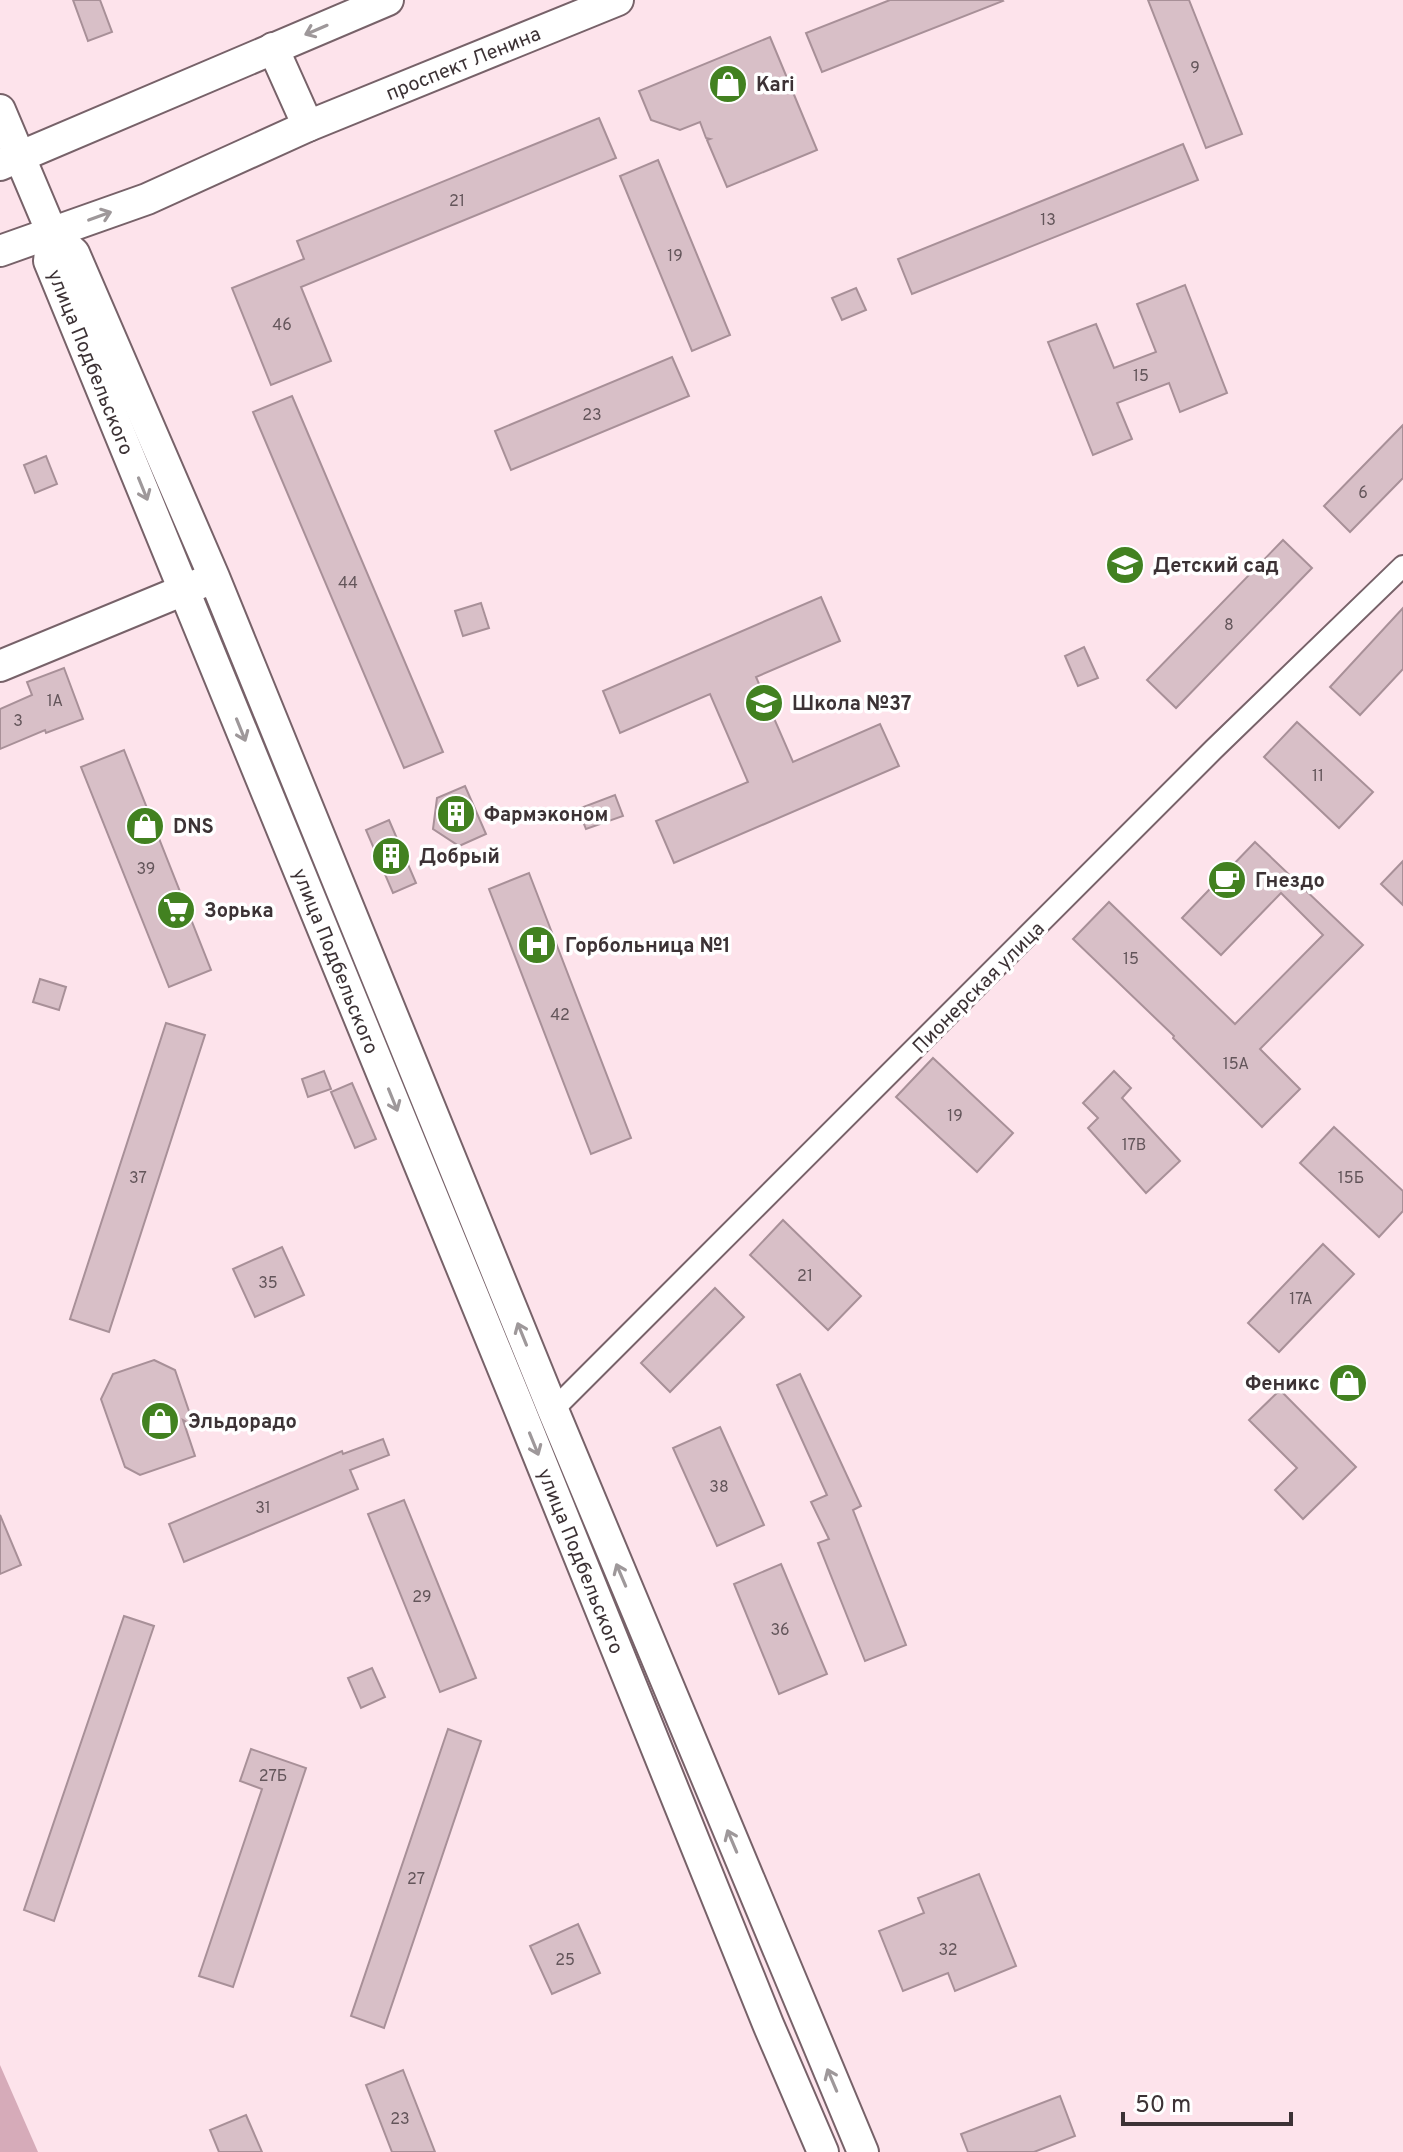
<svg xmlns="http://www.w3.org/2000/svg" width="1403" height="2152" font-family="Overpass,sans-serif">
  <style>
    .green { fill: #d6abb9 }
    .building { fill: #d8bfc7; stroke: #a89098; stroke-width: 2 }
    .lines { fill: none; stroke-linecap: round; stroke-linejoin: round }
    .street-casing { stroke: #776269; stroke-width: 24 }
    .secondary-casing { stroke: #776269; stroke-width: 34 }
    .street { stroke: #fff; stroke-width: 20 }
    .secondary { stroke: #fff; stroke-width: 30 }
    .oneway { stroke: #9e989a }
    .labels { text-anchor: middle; stroke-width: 7; stroke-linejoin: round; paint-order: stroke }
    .number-label { font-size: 16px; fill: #63555a }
    .street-label { font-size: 20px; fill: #3c3235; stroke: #fff }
    .poi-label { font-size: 20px; font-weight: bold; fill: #3c3235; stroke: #fff; text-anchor: start }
  </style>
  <rect width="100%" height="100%" fill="#fde3eb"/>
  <polygon class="green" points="0,2065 38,2152 0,2152"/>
  <g class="building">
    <polygon points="73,0 100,0 112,32 88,41"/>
    <polygon points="890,0 1002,0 1003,1 822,72 806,33"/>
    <polygon points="1148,0 1189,0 1242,134 1206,148"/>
    <polygon points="770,37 817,150 727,187 707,140 710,139 706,138 700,122 680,130 651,120 639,91"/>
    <polygon points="599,118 616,158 301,287 331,361 271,385 232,288 304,259 297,241"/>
    <polygon points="1183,144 1198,180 912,294 898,259"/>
    <polygon points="658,160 730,335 692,351 620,176"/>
    <polygon points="1185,285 1227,393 1180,412 1169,383 1117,403 1132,439 1093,455 1048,342 1096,324 1114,368 1156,352 1137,304"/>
    <polygon points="856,288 866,310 842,320 832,298"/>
    <polygon points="672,357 689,396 511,470 495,431"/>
    <polygon points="292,396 443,752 404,768 253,412"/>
    <polygon points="1403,425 1403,478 1350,532 1324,506"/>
    <polygon points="46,456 57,484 35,493 24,465"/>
    <polygon points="1283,540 1312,568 1176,708 1147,680"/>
    <polygon points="821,597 840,641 756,677 793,762 880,724 899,766 674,863 656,821 748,782 710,694 620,733 603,691"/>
    <polygon points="481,603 489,628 463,636 455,611"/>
    <polygon points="1403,608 1403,669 1360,715 1330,687"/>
    <polygon points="1084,647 1098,678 1078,686 1065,656"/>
    <polygon points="64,668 83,719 46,733 45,730 0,749 0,709 32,695 27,682"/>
    <polygon points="1297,722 1373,792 1339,828 1264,757"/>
    <polygon points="124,750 211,970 169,987 81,767"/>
    <polygon points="465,786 486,834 459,846 433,829 437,798"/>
    <polygon points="615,795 623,816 586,829 578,809"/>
    <polygon points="389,820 416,883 393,893 366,830"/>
    <polygon points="1255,842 1363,945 1260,1049 1300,1089 1262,1127 1173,1038 1174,1036 1073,939 1109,902 1235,1024 1323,935 1281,893 1221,955 1182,918"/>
    <polygon points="1403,861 1403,905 1381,884"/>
    <polygon points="529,873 631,1138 591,1154 489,889"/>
    <polygon points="40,979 66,987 59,1010 33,1002"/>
    <polygon points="166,1023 205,1035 109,1332 70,1319"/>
    <polygon points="933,1058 1013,1133 977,1172 896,1097"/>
    <polygon points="324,1071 331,1089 308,1097 302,1079"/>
    <polygon points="1114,1071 1131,1088 1122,1098 1180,1161 1146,1193 1088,1128 1098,1118 1083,1103"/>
    <polygon points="352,1083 376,1139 355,1148 331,1092"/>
    <polygon points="1334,1127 1403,1191 1403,1211 1379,1237 1300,1163"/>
    <polygon points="783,1220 861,1296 828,1330 750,1255"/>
    <polygon points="1323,1244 1354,1274 1279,1352 1248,1323"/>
    <polygon points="282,1247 304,1295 255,1317 233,1269"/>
    <polygon points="715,1288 744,1317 670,1392 641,1363"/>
    <polygon points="154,1360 175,1370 194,1426 183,1420 195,1456 140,1475 125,1467 101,1399 113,1374"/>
    <polygon points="800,1374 861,1506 853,1510 906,1645 865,1661 818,1543 829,1539 811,1502 827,1495 777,1385"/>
    <polygon points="1280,1390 1356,1467 1303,1519 1275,1490 1297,1468 1249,1420"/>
    <polygon points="720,1427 764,1525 717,1546 673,1448"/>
    <polygon points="383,1439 389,1455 350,1470 358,1489 184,1562 169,1524 342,1451 343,1454"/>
    <polygon points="404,1500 476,1678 440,1692 368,1514"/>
    <polygon points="0,1515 21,1565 0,1574"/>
    <polygon points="781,1564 827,1674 779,1694 734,1584"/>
    <polygon points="124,1616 154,1626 54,1921 24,1910"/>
    <polygon points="372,1668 385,1697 361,1708 348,1678"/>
    <polygon points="448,1729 481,1741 384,2028 351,2016"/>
    <polygon points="251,1749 306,1768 233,1987 199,1976 262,1789 240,1781"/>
    <polygon points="979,1874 1016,1966 955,1991 948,1973 903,1991 879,1931 924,1913 918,1898"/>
    <polygon points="578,1924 600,1973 552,1994 530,1946"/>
    <polygon points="403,2070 435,2152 392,2152 366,2085"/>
    <polygon points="1060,2096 1075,2136 1034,2152 968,2152 961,2134"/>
    <polygon points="246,2115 262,2152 219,2152 210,2130"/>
  </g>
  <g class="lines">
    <defs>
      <polyline id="street" points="553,1410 1214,749 1403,566"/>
      <g id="secondary">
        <polyline points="273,48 308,126"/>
        <polyline points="0,110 52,233 74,253 214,577 553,1410 863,2152"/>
        <polyline points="0,165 388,0"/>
        <polyline points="52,233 49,261 518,1405 768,2024 823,2152"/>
        <polyline points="0,251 147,199 308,126 618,0"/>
        <polyline points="0,666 201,583"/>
      </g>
    </defs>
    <use href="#street" class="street-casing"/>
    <use href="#secondary" class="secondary-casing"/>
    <use href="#street" class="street"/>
    <use href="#secondary" class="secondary"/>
  </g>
  <defs><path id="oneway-shaft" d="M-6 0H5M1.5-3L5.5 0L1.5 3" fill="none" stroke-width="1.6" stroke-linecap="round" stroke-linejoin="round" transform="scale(2)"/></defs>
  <g class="oneway">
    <use href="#oneway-shaft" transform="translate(316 30) rotate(157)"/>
    <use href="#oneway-shaft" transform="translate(100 216) rotate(-20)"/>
    <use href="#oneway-shaft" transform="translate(143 489) rotate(68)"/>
    <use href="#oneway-shaft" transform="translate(241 730) rotate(68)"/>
    <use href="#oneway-shaft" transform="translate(393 1100) rotate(68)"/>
    <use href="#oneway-shaft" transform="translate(522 1334) rotate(-112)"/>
    <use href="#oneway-shaft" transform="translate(534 1444) rotate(68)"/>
    <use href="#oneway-shaft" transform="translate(621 1575) rotate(-113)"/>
    <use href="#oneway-shaft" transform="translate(732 1841) rotate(-113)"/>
    <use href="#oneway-shaft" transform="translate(832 2080) rotate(-113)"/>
  </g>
  <defs>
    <symbol id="shop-disc" viewBox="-11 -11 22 22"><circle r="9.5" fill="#428120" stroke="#fff"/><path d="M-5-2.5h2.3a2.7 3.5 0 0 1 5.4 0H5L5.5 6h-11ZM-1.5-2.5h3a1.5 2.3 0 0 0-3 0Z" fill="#fff"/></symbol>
    <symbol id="school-disc" viewBox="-11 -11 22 22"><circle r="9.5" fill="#428120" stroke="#fff"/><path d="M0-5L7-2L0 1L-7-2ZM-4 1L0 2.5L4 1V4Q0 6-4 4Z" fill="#fff"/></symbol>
    <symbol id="building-disc" viewBox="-11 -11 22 22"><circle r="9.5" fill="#428120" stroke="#fff"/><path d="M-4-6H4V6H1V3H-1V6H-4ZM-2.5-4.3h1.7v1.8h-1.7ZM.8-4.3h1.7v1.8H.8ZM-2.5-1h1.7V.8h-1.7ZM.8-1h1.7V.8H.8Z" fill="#fff"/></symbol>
    <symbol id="cafe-disc" viewBox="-11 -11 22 22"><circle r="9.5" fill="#428120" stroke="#fff"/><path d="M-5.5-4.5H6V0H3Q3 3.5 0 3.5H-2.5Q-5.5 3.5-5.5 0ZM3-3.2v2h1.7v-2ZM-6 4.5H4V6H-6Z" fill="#fff"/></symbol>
    <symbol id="supermarket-disc" viewBox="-11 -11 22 22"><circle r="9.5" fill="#428120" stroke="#fff"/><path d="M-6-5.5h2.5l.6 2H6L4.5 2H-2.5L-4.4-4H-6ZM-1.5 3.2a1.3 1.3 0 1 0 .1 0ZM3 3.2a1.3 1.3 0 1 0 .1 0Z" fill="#fff"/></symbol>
    <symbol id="hospital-disc" viewBox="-11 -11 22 22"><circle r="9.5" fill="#428120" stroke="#fff"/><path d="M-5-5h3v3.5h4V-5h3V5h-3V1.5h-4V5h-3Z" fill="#fff"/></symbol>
  </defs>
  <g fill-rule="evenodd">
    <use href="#shop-disc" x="706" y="62" width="44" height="44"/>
    <use href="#school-disc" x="1103" y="543" width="44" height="44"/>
    <use href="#school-disc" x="742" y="681" width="44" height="44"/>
    <use href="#building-disc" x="434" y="792" width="44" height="44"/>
    <use href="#shop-disc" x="123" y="804" width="44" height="44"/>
    <use href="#building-disc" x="369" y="834" width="44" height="44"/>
    <use href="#cafe-disc" x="1205" y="858" width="44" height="44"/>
    <use href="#supermarket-disc" x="154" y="888" width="44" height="44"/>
    <use href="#hospital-disc" x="515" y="923" width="44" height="44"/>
    <use href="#shop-disc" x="1326" y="1361" width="44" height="44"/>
    <use href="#shop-disc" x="138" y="1399" width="44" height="44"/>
  </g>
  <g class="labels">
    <g class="number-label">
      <text x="1195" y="73">9</text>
      <text x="457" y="206">21</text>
      <text x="1048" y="225">13</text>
      <text x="675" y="261">19</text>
      <text x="282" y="330">46</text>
      <text x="1141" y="381">15</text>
      <text x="592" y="420">23</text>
      <text x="1363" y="498">6</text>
      <text x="348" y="588">44</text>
      <text x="1229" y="630">8</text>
      <text x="55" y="706">1А</text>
      <text x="18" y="726">3</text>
      <text x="1318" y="781">11</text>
      <text x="146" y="874">39</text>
      <text x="1131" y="964">15</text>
      <text x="560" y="1020">42</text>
      <text x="1236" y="1069">15А</text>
      <text x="955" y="1121">19</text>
      <text x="1134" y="1150">17В</text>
      <text x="138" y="1183">37</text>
      <text x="1351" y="1183">15Б</text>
      <text x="805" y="1281">21</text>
      <text x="268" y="1288">35</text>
      <text x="1301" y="1304">17А</text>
      <text x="719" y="1492">38</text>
      <text x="263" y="1513">31</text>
      <text x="422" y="1602">29</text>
      <text x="780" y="1635">36</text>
      <text x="273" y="1781">27Б</text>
      <text x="416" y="1884">27</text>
      <text x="948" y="1955">32</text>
      <text x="565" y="1965">25</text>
      <text x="400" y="2124">23</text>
    </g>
    <g class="street-label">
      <text transform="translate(463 63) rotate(-22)" y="7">проспект Ленина</text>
      <text transform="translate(91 362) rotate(68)" y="7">улица Подбельского</text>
      <text transform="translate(336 961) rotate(68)" y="7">улица Подбельского</text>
      <text transform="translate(978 987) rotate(-45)" y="7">Пионерская улица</text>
      <text transform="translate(581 1561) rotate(68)" y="7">улица Подбельского</text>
    </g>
    <g class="poi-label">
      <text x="756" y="91">Kari</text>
      <text x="1153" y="572">Детский сад</text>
      <text x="792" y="710">Школа №37</text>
      <text x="484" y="821">Фармэконом</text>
      <text x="173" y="833">DNS</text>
      <text x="419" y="863">Добрый</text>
      <text x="1255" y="887">Гнездо</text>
      <text x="204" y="917">Зорька</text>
      <text x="565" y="952">Горбольница №1</text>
      <text x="1320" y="1390" text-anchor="end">Феникс</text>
      <text x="188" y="1428">Эльдорадо</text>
    </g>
  </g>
  <path d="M1123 2112v12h168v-12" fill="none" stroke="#3c3235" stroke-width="4"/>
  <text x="1135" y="2112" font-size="24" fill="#3c3235" stroke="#ffffff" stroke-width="6" paint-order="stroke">50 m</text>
</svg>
